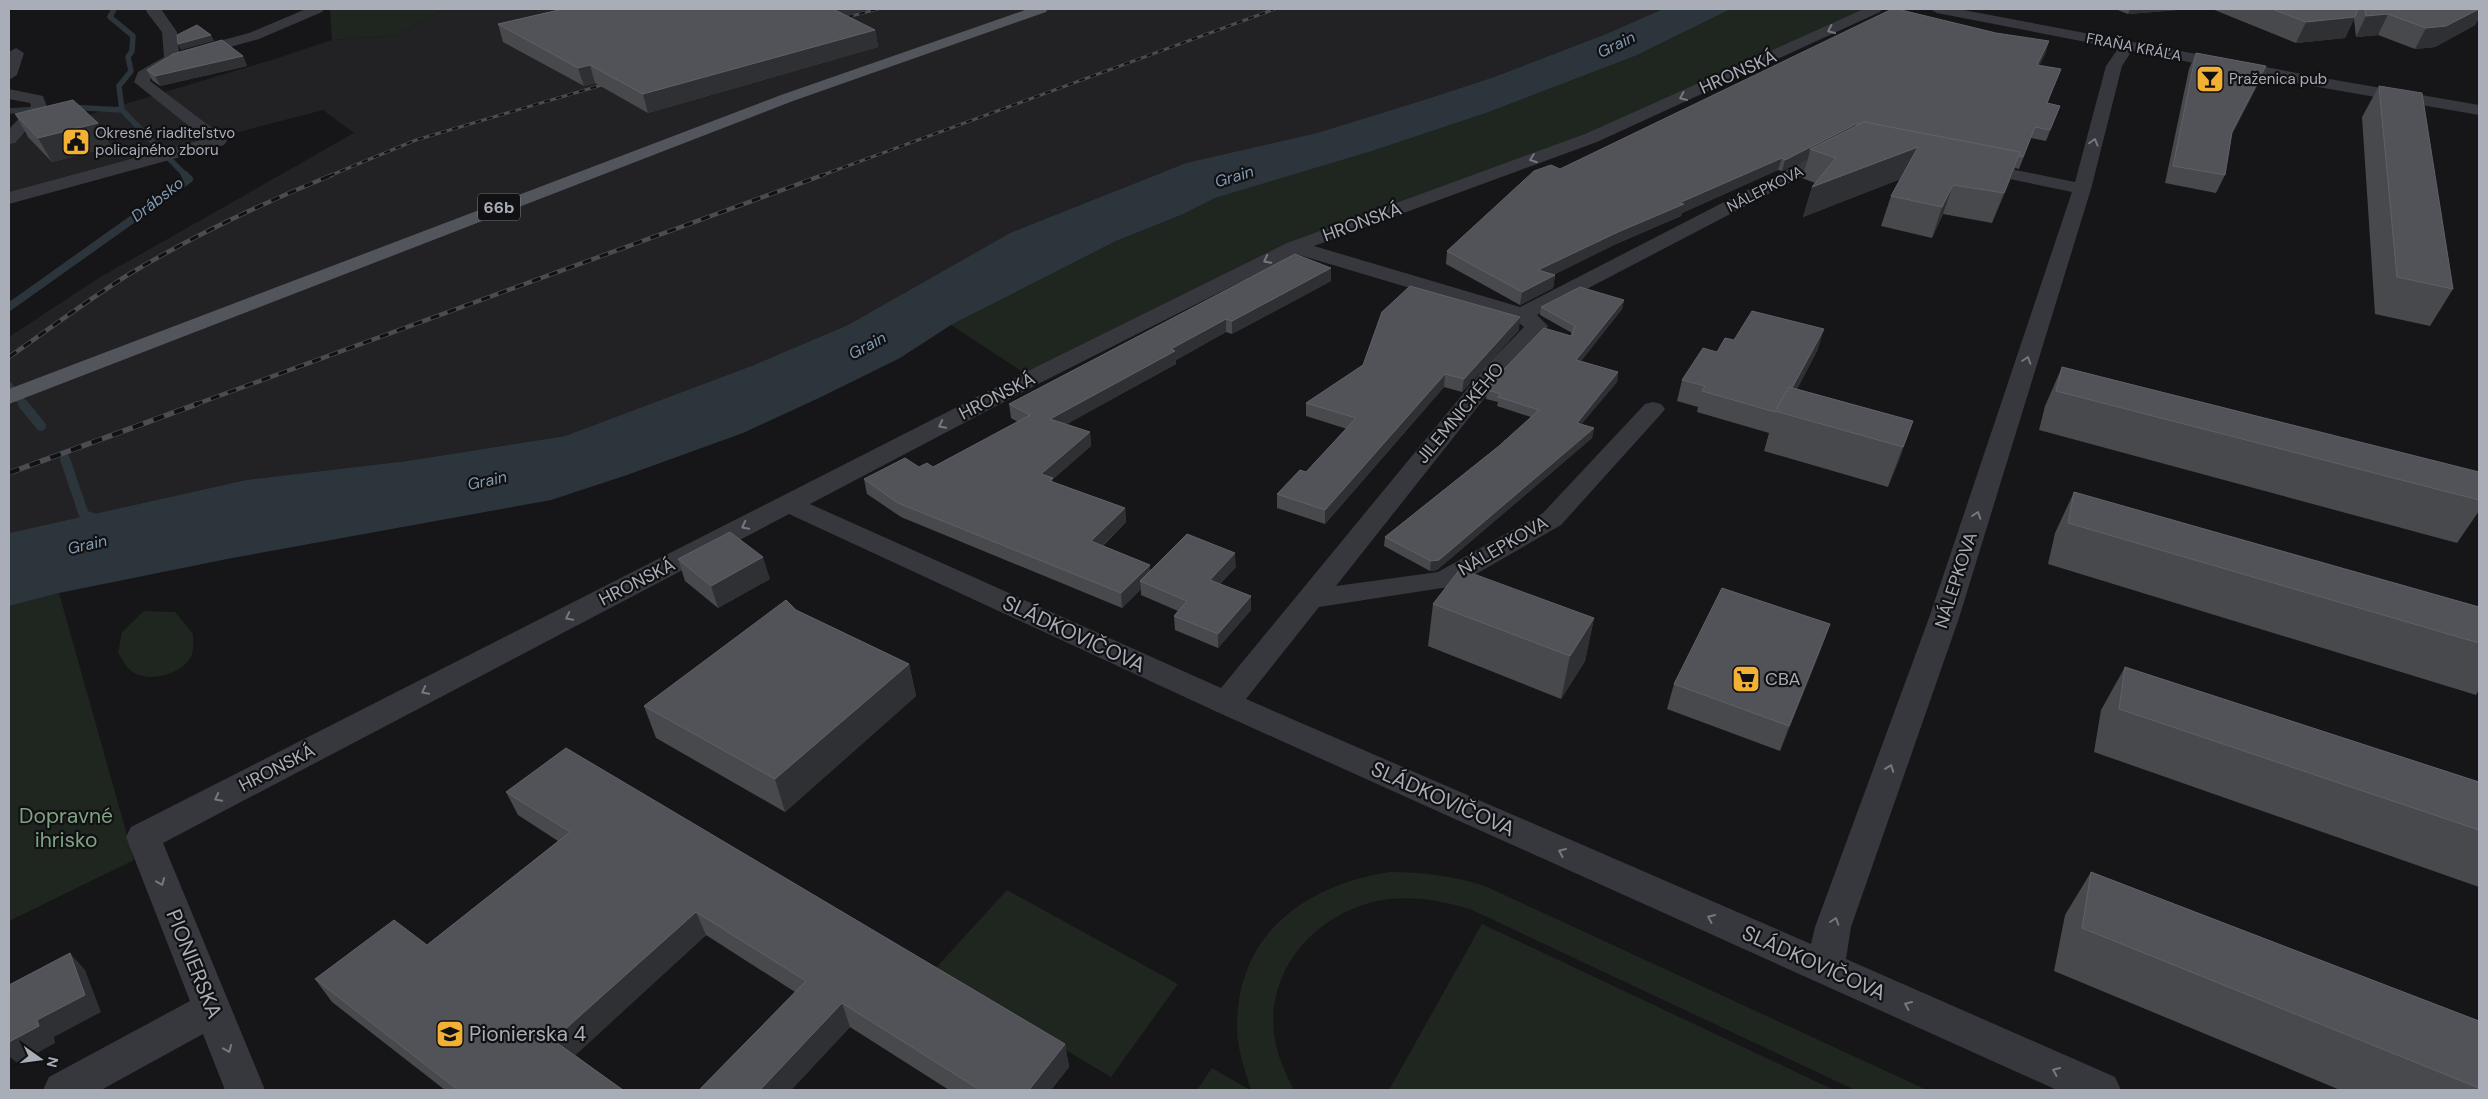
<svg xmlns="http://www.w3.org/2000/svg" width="2488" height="1099" font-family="'DM Sans',sans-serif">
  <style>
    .built { fill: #222225 }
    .green { fill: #1e261f }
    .water { fill: #2c353c }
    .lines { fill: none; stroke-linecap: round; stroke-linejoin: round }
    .stream-far2 { stroke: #2c353c; stroke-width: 5.5 }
    .stream-far1 { stroke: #2c353c; stroke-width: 8 }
    .stream { stroke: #2c353c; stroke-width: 10 }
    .minor { fill: #37383d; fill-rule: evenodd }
    .tertiary { fill: #37383d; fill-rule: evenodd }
    .primary { fill: #53555c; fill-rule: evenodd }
    .rail-far2-casing { stroke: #4a4c52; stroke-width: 3 }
    .rail-far1-casing { stroke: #4a4c52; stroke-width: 4.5 }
    .rail-casing { stroke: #4a4c52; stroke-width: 5.5 }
    .rail-far2 { stroke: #111113; stroke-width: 2; stroke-dasharray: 6; stroke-linecap: butt }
    .rail-far1 { stroke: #111113; stroke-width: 3; stroke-dasharray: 9; stroke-linecap: butt }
    .rail { stroke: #111113; stroke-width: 4; stroke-dasharray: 11; stroke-linecap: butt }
    .wall { fill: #47494d }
    .shaded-wall { fill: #2f3033 }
    .building { fill: #525359; stroke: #5f6168 }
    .oneway { stroke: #757881 }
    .labels { text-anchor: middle; stroke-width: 4.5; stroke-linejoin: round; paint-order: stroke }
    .far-street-label { font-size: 15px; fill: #a8adb8; stroke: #111113 }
    .far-poi-label { font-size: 15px; fill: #a8adb8; stroke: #111113; text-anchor: start }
    .far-water-label { font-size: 16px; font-style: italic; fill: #7f9bb3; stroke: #111113 }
    .shield { fill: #111113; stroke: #7b7e86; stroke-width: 1 }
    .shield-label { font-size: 16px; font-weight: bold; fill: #a8adb8 }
    .street-label { font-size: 18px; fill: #a8adb8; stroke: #111113 }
    .poi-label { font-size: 18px; fill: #a8adb8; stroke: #111113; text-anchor: start }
    .near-street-label { font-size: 21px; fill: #a8adb8; stroke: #111113 }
    .near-park-label { font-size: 21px; fill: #7fa381; stroke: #111113 }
    .near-poi-label { font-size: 21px; fill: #a8adb8; stroke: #111113; text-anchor: start }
  </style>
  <rect width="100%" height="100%" fill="#161618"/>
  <polygon class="built" points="443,9 1663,9 1606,34 1494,77 1427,99 1317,133 1186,163 1010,233 848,325 754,365 565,436 407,461 246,480 9,533 9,337 97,279 354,133 323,110 9,192 9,139 281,57 332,40 398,35"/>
  <g class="green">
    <polygon points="330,9 443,9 398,35 332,40"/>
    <polygon points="1731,9 1875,9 1764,61 1591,138 1294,247 1032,378 951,325 1116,241 1181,215 1215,198 1369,152 1486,113 1635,56"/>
    <polygon points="59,593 134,860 9,921 9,606"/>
    <path d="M144 611 175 612 193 634C193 640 194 648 192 654 184 675 146 685 129 669 125 665 122 658 118 653L122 632Z"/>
    <path d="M1390 872C1423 872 1453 876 1485 886L1927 1090H1855L1470 909C1442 901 1413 895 1383 900 1319 911 1267 966 1274 1033 1276 1054 1285 1072 1294 1090H1251C1245 1070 1237 1049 1237 1027 1237 934 1305 885 1390 872Z"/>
    <polygon points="1007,890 1178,984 1111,1077 933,971"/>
    <polygon points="1482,924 1834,1090 1389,1090"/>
    <polygon points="1212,1068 1250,1090 1197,1090"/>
  </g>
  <polygon class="water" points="1663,9 1731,9 1635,56 1486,113 1369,152 1215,198 1181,215 1116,241 951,325 900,358 821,397 743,433 627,475 551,500 227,559 59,593 9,606 9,533 246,480 407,461 565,436 754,365 848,325 1010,233 1186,163 1317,133 1427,99 1494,77 1606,34"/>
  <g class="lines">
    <g class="stream-far2">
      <polyline points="114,9 110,17 133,36 132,51 128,57 131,71 119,86 122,110"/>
      <polyline points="67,107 122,110 186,176"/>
      <polyline points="9,111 40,109"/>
    </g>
    <g class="stream-far1">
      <polyline points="9,307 189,179 185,175"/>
      <polyline points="9,386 24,405"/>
    </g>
    <g class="stream">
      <polyline points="23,404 41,426"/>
      <polyline points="65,459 84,515 96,519"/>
    </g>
    <g class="minor">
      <polygon points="147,9 161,9 177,32 179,52 249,33 306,9 324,9 322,12 259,39 177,62 151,77 150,81 224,137 227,141 224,145 9,204 9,192 205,139 134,82 138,72 164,57 162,32 146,11"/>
      <path d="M1864 9H1882L1880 12 1597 142 1314 246 1520 307 1831 147H1843L1846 151 1843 155 1537 315 1548 326 1545 331 1502 376 1336 586 1438 572 1543 513 1645 404 1653 402 1661 404 1665 409 1661 414 1561 525 1455 586 1319 607 1246 699 1811 944 1815 927 1929 618 2072 192 1976 172 1970 171 1967 167 1970 163 1976 162 2075 182 2106 66 2122 43H2132L2135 46 2122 66 2091 189 1959 618 1851 927 1846 959 2115 1077 2121 1090H2057L1215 711 789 514 163 843 265 1090H225L203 1034 101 1090H43L49 1077 190 1001 126 837 131 827 1024 373 1287 243 1585 134ZM1296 254 1514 319 1524 327 1486 366 1221 688 810 504 1040 383Z"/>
      <polygon points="16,48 24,53 17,75 9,80 9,52"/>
      <polygon points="9,89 43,96 47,107 15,143 9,144 9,129 31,106 30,103 9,99"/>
    </g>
    <polygon class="tertiary" points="1930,9 1958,9 2318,77 2479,105 2479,115 2318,87 1937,13"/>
    <polygon class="primary" points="1028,9 1048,9 1046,12 793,101 9,404 9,389 781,95"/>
    <defs>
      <g id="rail-far2">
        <polyline points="836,20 878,9"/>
        <polyline points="329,176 416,140 612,82"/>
        <polyline points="820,176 1275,9"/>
      </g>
      <g id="rail-far1">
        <path d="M9 357C49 329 89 299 131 273 195 235 263 203 332 175"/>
        <polyline points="194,405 823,175"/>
      </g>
      <polyline id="rail" points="9,473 197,404"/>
    </defs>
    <use href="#rail-far2" class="rail-far2-casing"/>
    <use href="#rail-far1" class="rail-far1-casing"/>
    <use href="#rail" class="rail-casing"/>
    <use href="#rail-far2" class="rail-far2"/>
    <use href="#rail-far1" class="rail-far1"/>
    <use href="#rail" class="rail"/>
  </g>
  <g class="wall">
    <polygon points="2115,9 2190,9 2128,14"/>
    <polygon points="2212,9 2479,9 2479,18 2475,25 2435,47 2415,49 2378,35 2356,37 2354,19 2345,38 2296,43"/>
    <polygon points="846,15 875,30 878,47 648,113 595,83 584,86 503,42 498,24"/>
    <polygon points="2046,52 2039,66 2061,69 2047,103 2060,106 2046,141 2031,138 2019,169 2015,168 1992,223 1943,214 1932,238 1881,226 1891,196 1900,179 1803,217 1812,187 1815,183 1802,178 1808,159 1782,171 1778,170 1682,213 1681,216 1616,244 1553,275 1555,275 1553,288 1520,305 1446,264 1447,251 1560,169"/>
    <polygon points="2196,53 2266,66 2231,135 2225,175 2216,193 2165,183 2189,69"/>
    <polygon points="243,56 247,66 160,86 152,80 147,70"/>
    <polygon points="2379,86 2453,289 2430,326 2375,314 2362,117"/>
    <polygon points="15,114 98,123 111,147 52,162 28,137"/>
    <polygon points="1295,254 1331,281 1232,334 1226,332 1176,360 1176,364 1066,424 1090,432 1091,446 1053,479 1053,482 1125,508 1126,522 1103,546 1150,565 1150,571 1236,567 1220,584 1251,596 1251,610 1218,648 1175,630 1174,616 1178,611 1141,595 1141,589 1122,608 901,517 867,494 864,479 919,467 933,467 1018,422 1011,418 1009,404"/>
    <polygon points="1624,300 1622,309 1581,361 1618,372 1617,382 1581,424 1594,428 1592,438 1437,570 1430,571 1384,546 1385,537 1499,446 1531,417 1497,406 1498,402 1486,399 1487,390 1571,336 1572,333 1540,315 1541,307"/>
    <polygon points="1519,330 1462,392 1444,387 1325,524 1277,508 1277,494 1306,472 1347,429 1306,416 1306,403 1363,365"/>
    <polygon points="1734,340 1818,349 1797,389 1913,421 1888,487 1764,451 1769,433 1697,412 1698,407 1677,401 1682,380 1717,352"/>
    <polygon points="2062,367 2479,472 2479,511 2457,543 2039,430 2045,406"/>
    <polygon points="2074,492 2479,607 2479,690 2476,695 2048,564 2055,533"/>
    <polygon points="678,559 770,579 718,608 685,581"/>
    <polygon points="1433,604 1594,618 1585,661 1561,699 1428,646"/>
    <polygon points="796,610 909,664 916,696 785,812 656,738 644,706"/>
    <polygon points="1830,624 1821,649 1780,751 1667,709 1674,684"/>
    <polygon points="2125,667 2479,782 2479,887 2094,752 2101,710"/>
    <polygon points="506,792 1065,1044 1069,1067 1051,1090 949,1090 850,1027 791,1090 699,1090 795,992 706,935 575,1055 623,1090 445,1090 332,1002 315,979 427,945 558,841 518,815"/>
    <polygon points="2091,872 2479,1021 2479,1090 2340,1090 2054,971 2065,915"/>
  </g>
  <g class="shaded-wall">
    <polygon points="824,9 870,9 826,21"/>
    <polygon points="2130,9 2190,9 2128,14"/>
    <polygon points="2479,9 2479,18 2475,25 2435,47 2415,49 2426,28"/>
    <polygon points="2388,14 2378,35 2356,37 2366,16"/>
    <polygon points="2355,17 2345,38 2296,43 2306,22"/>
    <polygon points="875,30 878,47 648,113 643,94"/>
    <polygon points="211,35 214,41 181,50 178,44"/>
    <polygon points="2049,41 2046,52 2034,76 2037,65"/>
    <polygon points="243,56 247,66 160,86 155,76"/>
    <polygon points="590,65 595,83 584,86 578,68"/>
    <polygon points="2266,66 2259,83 2224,150 2232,132"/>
    <polygon points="98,123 111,147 52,162 38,138"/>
    <polygon points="1856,124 1853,135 1810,149 1808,159 1782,171 1785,160"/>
    <polygon points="1918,147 1909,176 1803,217 1812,187"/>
    <polygon points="2020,152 2010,181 1992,223 2004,193"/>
    <polygon points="1782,158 1778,170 1682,213 1681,216 1616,244 1536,283 1538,270 1679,203"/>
    <polygon points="1953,185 1943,214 1932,238 1942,207"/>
    <polygon points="1331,268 1331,281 1232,334 1232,321"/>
    <polygon points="1555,275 1553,288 1520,305 1522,292"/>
    <polygon points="1624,300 1622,309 1575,369 1576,360"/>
    <polygon points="1520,317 1519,330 1462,392 1464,379"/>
    <polygon points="1226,319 1226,332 1176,360 1176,364 1051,433 1050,419 1171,349"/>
    <polygon points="1824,329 1818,349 1784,414 1779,412"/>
    <polygon points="1618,372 1617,382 1575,432 1577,423"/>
    <polygon points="1445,374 1444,387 1325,524 1325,510"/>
    <polygon points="1913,421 1899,461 1888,487 1903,447"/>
    <polygon points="1594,428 1592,438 1437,570 1430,571 1431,561"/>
    <polygon points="1090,432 1091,446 1053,479 1054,492 1041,474"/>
    <polygon points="1125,508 1126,522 1093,555 1091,541"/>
    <polygon points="1235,553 1236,567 1210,594 1210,580"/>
    <polygon points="763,557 770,579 718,608 711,586"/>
    <polygon points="1150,565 1151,580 1140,581 1141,589 1122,608 1121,593"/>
    <polygon points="1251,596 1251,610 1218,648 1218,634"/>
    <polygon points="1594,618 1585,661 1561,699 1570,656"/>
    <polygon points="1830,624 1821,649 1780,751 1789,726"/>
    <polygon points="909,664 916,696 785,812 775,779"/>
    <polygon points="696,912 706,935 567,1063 553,1040"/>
    <polygon points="70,953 85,970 101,1012 54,1037 55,1043 18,1064 9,1056 9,1042"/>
    <polygon points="842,1003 850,1027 791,1090 760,1090"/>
    <polygon points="1065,1044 1069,1067 1051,1090 1029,1090"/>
  </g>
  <g class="building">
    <polygon points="563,9 833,9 875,30 643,94 590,65 578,68 498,24"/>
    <polygon points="1892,9 1897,9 1996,33 2049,41 2037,65 2061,69 2047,103 2060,106 2050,130 2035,127 2023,157 2019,156 2020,152 1864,122 1859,124 1856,124 1785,160 1782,158 1679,203 1684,204 1618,232 1538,270 1555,275 1522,292 1447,251 1534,171 1551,165 1560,169"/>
    <polygon points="2272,9 2358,9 2355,17 2306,22"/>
    <polygon points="2365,9 2479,9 2446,26 2426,28 2388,14 2366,16"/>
    <polygon points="197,25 211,35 178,44 177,35"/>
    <polygon points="222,40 243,56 155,76 147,70 173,54"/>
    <polygon points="2196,53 2266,66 2232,132 2225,175 2173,166"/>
    <polygon points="2379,86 2422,93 2453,289 2397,277"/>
    <polygon points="73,100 98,123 38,138 15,114"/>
    <polygon points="1864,122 2020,152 2004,193 1953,185 1942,207 1891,196 1918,147 1812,187 1836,158 1810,149"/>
    <polygon points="1295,254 1331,268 1232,321 1226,319 1171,349 1175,351 1050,419 1090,432 1041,474 1053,478 1050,481 1125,508 1091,541 1150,565 1121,593 898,503 864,479 905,458 919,467 927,463 933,467 1030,415 1009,404"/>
    <polygon points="1410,286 1520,317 1464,379 1445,374 1325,510 1277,494 1300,470 1306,472 1356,418 1306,403 1363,365 1382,312"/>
    <polygon points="1580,287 1624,300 1576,360 1618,372 1577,423 1594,428 1439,560 1431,561 1385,537 1499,446 1539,410 1498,397 1501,394 1487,390 1505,368 1544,328 1571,336 1575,326 1541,307"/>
    <polygon points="1752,311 1824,329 1792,388 1789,387 1775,412 1702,391 1705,386 1682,380 1703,348 1717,352 1725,338 1734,340"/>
    <polygon points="2062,367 2479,472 2479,500 2056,391"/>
    <polygon points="1789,387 1913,421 1903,447 1775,411"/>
    <polygon points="2074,492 2479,607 2479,643 2068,523"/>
    <polygon points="730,532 763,557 711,586 678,559"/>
    <polygon points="1187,534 1235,553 1210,580 1251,596 1218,634 1174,616 1187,601 1140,581"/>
    <polygon points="1460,569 1594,618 1570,656 1433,604"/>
    <polygon points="1722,588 1830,624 1789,726 1674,684"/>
    <polygon points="786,600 796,610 909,664 775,779 644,706"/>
    <polygon points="2125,667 2479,782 2479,830 2119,709"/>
    <polygon points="566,748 1065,1044 1029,1090 980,1090 842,1003 760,1090 699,1090 806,981 696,912 553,1040 623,1090 458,1090 315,979 394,920 427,945 570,832 506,792"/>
    <polygon points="2091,872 2479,1021 2479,1088 2082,928"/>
    <polygon points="70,953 85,995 37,1020 39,1026 9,1042 9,985"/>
  </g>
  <defs><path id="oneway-chevron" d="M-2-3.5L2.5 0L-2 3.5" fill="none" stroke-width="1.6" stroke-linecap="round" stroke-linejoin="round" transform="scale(1.25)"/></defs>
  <g class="oneway">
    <use href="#oneway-chevron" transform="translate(1831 30) rotate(155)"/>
    <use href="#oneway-chevron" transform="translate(1683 97) rotate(156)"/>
    <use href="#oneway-chevron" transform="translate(2094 142) rotate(-75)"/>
    <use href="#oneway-chevron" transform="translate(1533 159) rotate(160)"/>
    <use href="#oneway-chevron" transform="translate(1267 260) rotate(153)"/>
    <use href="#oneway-chevron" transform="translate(2027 360) rotate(-72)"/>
    <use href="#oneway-chevron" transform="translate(942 425) rotate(153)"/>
    <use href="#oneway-chevron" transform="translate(1977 515) rotate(-72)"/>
    <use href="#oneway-chevron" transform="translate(745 526) rotate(153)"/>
    <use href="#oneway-chevron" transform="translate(569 617) rotate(153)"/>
    <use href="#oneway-chevron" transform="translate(425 691) rotate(153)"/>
    <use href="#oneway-chevron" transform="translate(1890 768) rotate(-70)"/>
    <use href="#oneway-chevron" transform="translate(218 798) rotate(153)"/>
    <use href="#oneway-chevron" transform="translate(1562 852) rotate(-156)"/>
    <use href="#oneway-chevron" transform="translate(161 882) rotate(68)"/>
    <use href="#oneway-chevron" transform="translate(1711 918) rotate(-156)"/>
    <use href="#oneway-chevron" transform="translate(1835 921) rotate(-72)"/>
    <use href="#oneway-chevron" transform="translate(1908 1005) rotate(-156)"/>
    <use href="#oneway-chevron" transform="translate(228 1049) rotate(68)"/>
    <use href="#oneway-chevron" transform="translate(2056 1071) rotate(-156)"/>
  </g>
  <defs>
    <symbol id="bar-square" viewBox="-11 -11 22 22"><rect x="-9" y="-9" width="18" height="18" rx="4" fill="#f2b134" stroke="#111113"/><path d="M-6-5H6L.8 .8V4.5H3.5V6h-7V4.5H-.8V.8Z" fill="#111"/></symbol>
    <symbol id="civic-square" viewBox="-11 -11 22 22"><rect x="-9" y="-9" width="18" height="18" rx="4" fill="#f2b134" stroke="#111113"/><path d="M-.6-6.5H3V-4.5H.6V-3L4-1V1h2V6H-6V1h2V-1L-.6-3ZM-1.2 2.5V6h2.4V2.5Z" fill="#111"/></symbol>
    <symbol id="supermarket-square" viewBox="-11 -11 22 22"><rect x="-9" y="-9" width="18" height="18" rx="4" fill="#f2b134" stroke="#111113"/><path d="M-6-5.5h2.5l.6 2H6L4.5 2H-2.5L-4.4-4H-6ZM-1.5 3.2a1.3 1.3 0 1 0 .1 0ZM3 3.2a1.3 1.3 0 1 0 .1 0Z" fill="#111"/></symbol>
    <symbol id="school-square" viewBox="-11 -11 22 22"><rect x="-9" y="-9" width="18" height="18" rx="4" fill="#f2b134" stroke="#111113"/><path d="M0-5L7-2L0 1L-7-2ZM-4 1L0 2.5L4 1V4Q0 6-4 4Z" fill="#111"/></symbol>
  </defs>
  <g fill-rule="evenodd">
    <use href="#bar-square" x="2194" y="63" width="32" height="32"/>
    <use href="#civic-square" x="60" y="126" width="32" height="32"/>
    <use href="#supermarket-square" x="1730" y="663" width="32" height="32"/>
    <use href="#school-square" x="434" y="1018" width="32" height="32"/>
  </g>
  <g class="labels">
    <g class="far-street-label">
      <text transform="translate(2134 47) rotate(11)" y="5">FRAŇA KRÁĽA</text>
      <text transform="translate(1765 189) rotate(-27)" y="5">NÁLEPKOVA</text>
    </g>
    <g class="far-poi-label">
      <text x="2229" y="84">Praženica pub</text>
      <text x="95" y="138">Okresné riaditeľstvo<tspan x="95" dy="17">policajného zboru</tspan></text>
    </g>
    <g class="far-water-label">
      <text transform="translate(1616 44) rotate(-26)" y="6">Grain</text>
      <text transform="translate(1234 176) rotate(-17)" y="6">Grain</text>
      <text transform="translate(157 199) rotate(-38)" y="6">Drábsko</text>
      <text transform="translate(867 345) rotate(-28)" y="6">Grain</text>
      <text transform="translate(487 480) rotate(-12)" y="6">Grain</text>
      <text transform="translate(87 544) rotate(-13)" y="6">Grain</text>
    </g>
    <rect class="shield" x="478" y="193.5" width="42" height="27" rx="4"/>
    <g class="shield-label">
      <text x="499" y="213">66b</text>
    </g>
    <g class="street-label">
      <text transform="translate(1738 72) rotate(-24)" y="6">HRONSKÁ</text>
      <text transform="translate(1362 222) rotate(-20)" y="6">HRONSKÁ</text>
      <text transform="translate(997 396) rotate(-27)" y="6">HRONSKÁ</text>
      <text transform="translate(1460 413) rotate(-50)" y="6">JILEMNICKÉHO</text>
      <text transform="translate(1503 546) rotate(-30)" y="6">NÁLEPKOVA</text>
      <text transform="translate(1956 580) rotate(-72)" y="6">NÁLEPKOVA</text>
      <text transform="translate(637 582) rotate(-27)" y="6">HRONSKÁ</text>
      <text transform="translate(277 768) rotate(-27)" y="6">HRONSKÁ</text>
    </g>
    <g class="poi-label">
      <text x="1765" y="685">CBA</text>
    </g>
    <g class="near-street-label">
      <text transform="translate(1074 634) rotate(25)" y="7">SLÁDKOVIČOVA</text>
      <text transform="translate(1443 799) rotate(24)" y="7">SLÁDKOVIČOVA</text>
      <text transform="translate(1814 963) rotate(24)" y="7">SLÁDKOVIČOVA</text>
      <text transform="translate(194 964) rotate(68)" y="7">PIONIERSKA</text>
    </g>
    <g class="near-park-label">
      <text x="66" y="823">Dopravné<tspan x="66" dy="24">ihrisko</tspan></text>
    </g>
    <g class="near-poi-label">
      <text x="469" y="1041">Pionierska 4</text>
    </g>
  </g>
  <rect width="2488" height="1099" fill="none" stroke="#a8adb8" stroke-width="20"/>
  <g transform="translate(40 1059) rotate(104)" stroke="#111113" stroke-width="4" paint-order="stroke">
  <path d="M0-4L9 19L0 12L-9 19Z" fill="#a8adb8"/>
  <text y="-8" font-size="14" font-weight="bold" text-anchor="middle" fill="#a8adb8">N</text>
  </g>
</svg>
